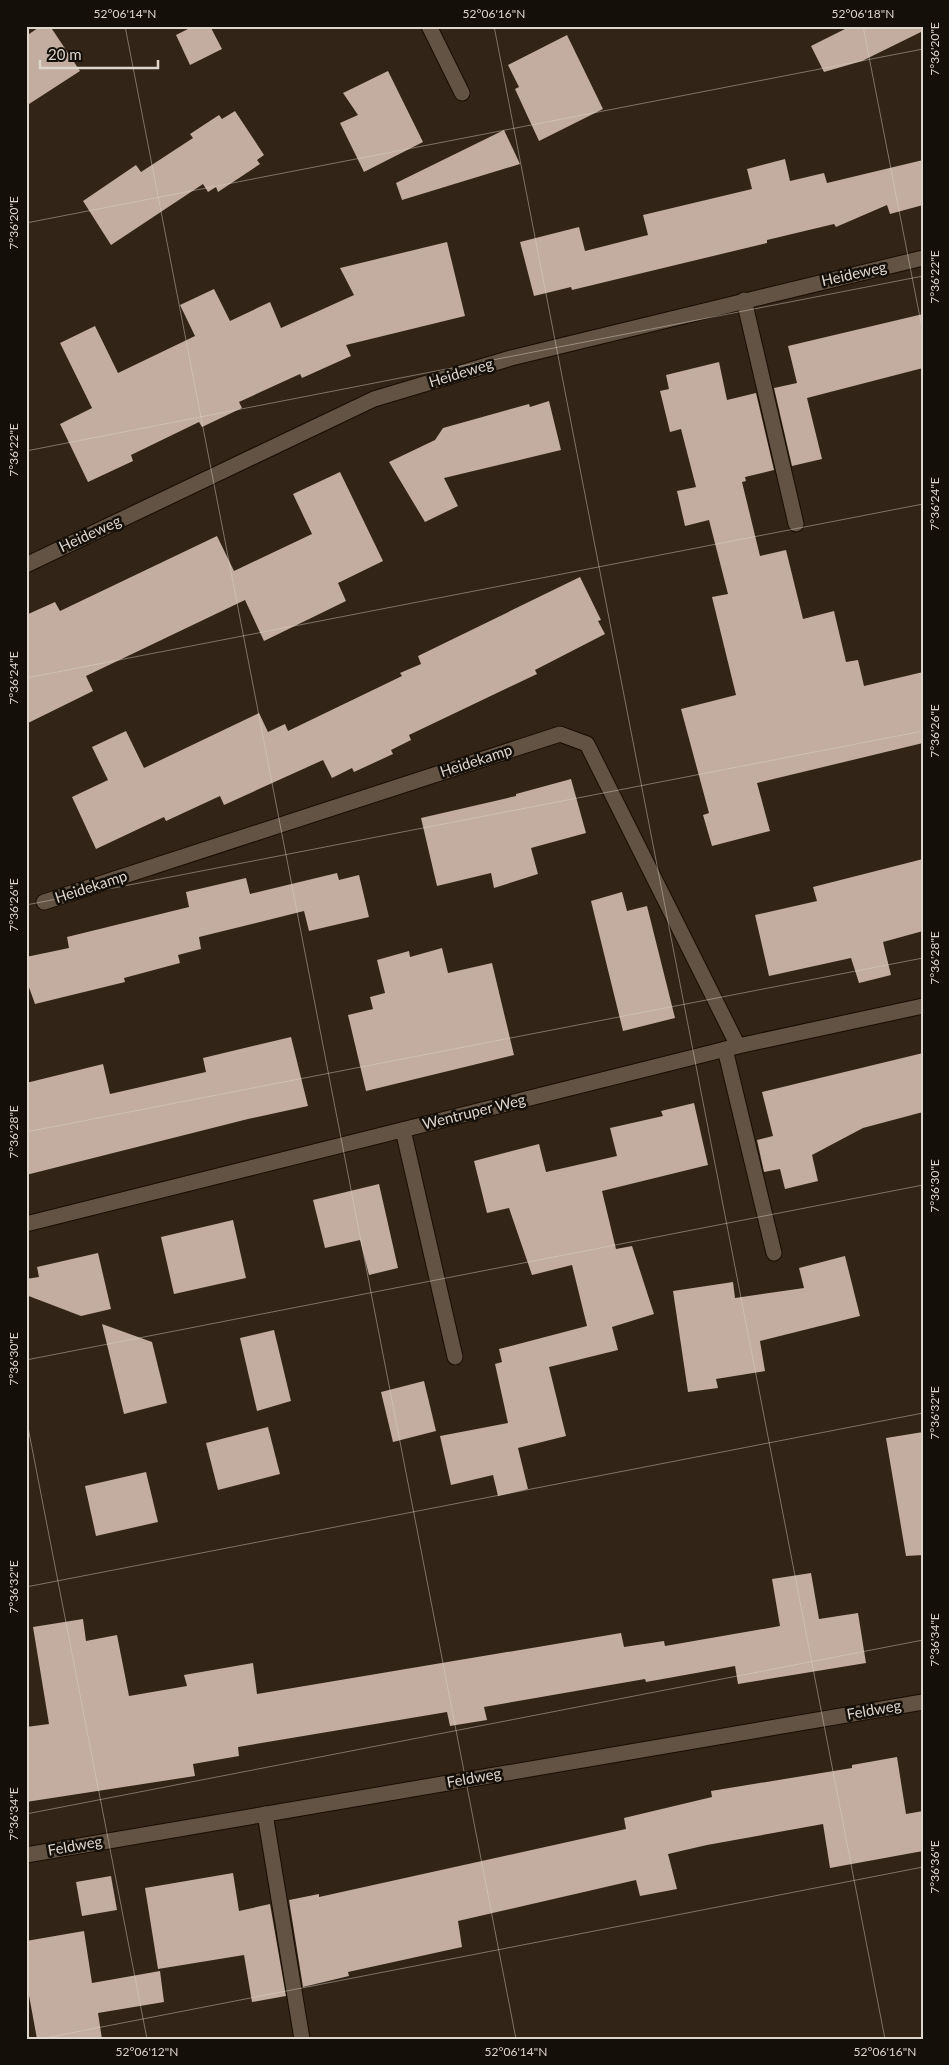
<svg xmlns="http://www.w3.org/2000/svg" width="949" height="2065" font-family="Lato,sans-serif">
  <style>
    .building { fill: #c2ada0 }
    .lines { fill: none; stroke-linecap: round; stroke-linejoin: round }
    .lane-casing { stroke: #190d03; stroke-width: 17 }
    .street-casing { stroke: #190d03; stroke-width: 17 }
    .lane { stroke: #625344; stroke-width: 15 }
    .street { stroke: #625344; stroke-width: 15 }
    .ticks { fill: none; stroke: #ded5cd; stroke-width: 1; stroke-opacity: 0.45 }
    .labels { text-anchor: middle; stroke-width: 5; stroke-linejoin: round; paint-order: stroke }
    .street-label { font-size: 15px; fill: #ded5cd; stroke: #150f09 }
    .neatline { fill: none; stroke: #ded5cd; stroke-width: 2 }
    .ticks-label { font-size: 12px; text-anchor: middle; fill: #ded5cd }
  </style>
  <rect width="100%" height="100%" fill="#322417"/>
  <g class="building">
    <polygon points="41,26 50,26 80,71 26,106 26,36"/>
    <polygon points="194,26 210,26 222,49 190,65 176,35"/>
    <polygon points="851,26 923,26 923,31 862,61 824,72 811,46"/>
    <polygon points="567,35 603,109 539,141 515,89 519,87 508,65"/>
    <polygon points="388,71 423,142 364,172 340,123 358,115 343,93"/>
    <polygon points="235,111 264,155 257,160 260,164 218,192 216,187 208,192 203,184 111,245 83,201 136,165 141,172 193,138 190,134 219,115 222,119"/>
    <polygon points="504,130 520,164 402,200 396,183"/>
    <polygon points="785,159 790,181 824,173 827,183 923,160 923,205 890,214 887,205 836,227 834,224 767,240 767,243 572,290 571,287 534,296 520,242 579,227 585,251 648,235 643,215 752,189 747,169"/>
    <polygon points="447,242 465,316 346,345 351,356 302,378 300,374 239,402 242,408 202,427 199,422 131,455 133,461 88,482 60,424 92,408 60,343 95,326 118,373 195,336 180,305 214,289 230,321 270,302 281,328 354,295 340,268"/>
    <polygon points="923,314 923,368 807,398 822,459 792,466 774,388 797,383 788,346"/>
    <polygon points="719,362 727,400 756,393 774,470 745,477 746,481 742,482 760,556 786,550 803,619 834,611 846,662 858,660 864,686 923,672 923,743 757,783 770,831 712,846 703,815 709,813 681,709 736,695 712,597 728,594 709,520 685,526 677,491 696,487 681,429 670,432 660,391 669,389 666,375"/>
    <polygon points="549,401 561,450 444,478 458,506 425,522 389,462 435,440 443,428 529,404 530,407"/>
    <polygon points="340,472 383,561 338,583 346,601 264,641 245,600 86,676 93,691 26,724 26,615 55,602 60,611 217,536 234,571 312,534 293,494"/>
    <polygon points="580,577 601,620 598,621 605,634 535,670 537,674 409,735 411,740 391,750 393,754 354,772 352,768 332,778 323,760 224,805 220,796 166,821 164,817 96,849 72,797 108,780 92,747 126,731 144,768 259,713 268,732 285,724 288,731 402,676 400,673 421,664 418,656"/>
    <polygon points="571,779 586,833 531,848 538,874 494,888 491,873 437,886 421,818 516,796 516,794"/>
    <polygon points="923,859 923,931 883,942 891,975 859,983 851,958 769,976 755,915 817,901 813,887"/>
    <polygon points="337,873 339,880 359,875 369,917 309,931 304,911 199,937 201,949 178,955 180,963 124,978 125,982 35,1004 26,979 26,957 69,948 67,937 189,907 186,892 246,878 250,894"/>
    <polygon points="622,892 627,911 647,906 675,1018 623,1031 591,901"/>
    <polygon points="442,948 448,973 492,963 514,1055 366,1091 348,1015 373,1009 370,997 385,993 377,960 409,951 410,957"/>
    <polygon points="291,1037 308,1106 248,1119 26,1175 26,1083 103,1064 110,1094 206,1072 203,1058"/>
    <polygon points="923,1053 923,1112 863,1128 812,1155 818,1181 785,1189 780,1169 764,1172 757,1140 773,1136 762,1092"/>
    <polygon points="694,1103 708,1165 602,1191 616,1249 632,1246 654,1314 612,1327 618,1350 549,1367 566,1436 518,1448 528,1489 498,1496 493,1475 451,1485 440,1436 508,1423 495,1364 502,1362 499,1349 587,1326 572,1265 532,1275 509,1208 487,1213 474,1161 539,1144 546,1172 617,1156 610,1128 663,1116 661,1111"/>
    <polygon points="379,1184 398,1268 369,1275 360,1240 325,1248 313,1200"/>
    <polygon points="233,1220 246,1278 174,1294 161,1237"/>
    <polygon points="98,1253 111,1309 81,1316 26,1295 26,1279 39,1277 37,1267"/>
    <polygon points="845,1256 860,1316 760,1341 765,1371 716,1379 718,1388 688,1392 673,1291 733,1282 735,1298 804,1288 799,1268"/>
    <polygon points="102,1324 152,1342 167,1403 124,1414"/>
    <polygon points="274,1330 291,1401 257,1411 240,1338"/>
    <polygon points="424,1381 436,1431 393,1442 381,1392"/>
    <polygon points="268,1427 280,1474 218,1490 206,1443"/>
    <polygon points="923,1432 923,1555 906,1556 886,1438"/>
    <polygon points="146,1472 158,1522 96,1536 85,1486"/>
    <polygon points="811,1573 819,1619 858,1613 866,1663 738,1684 735,1666 646,1682 645,1679 484,1707 487,1720 450,1726 447,1712 238,1747 239,1756 193,1764 195,1776 26,1802 26,1727 49,1724 33,1627 83,1619 86,1641 117,1635 129,1696 187,1686 184,1675 253,1663 257,1694 621,1633 624,1647 664,1641 665,1646 780,1626 772,1579"/>
    <polygon points="897,1757 906,1814 923,1811 923,1851 830,1868 823,1824 707,1845 668,1854 677,1889 640,1896 636,1880 458,1921 462,1947 348,1972 349,1976 303,1987 289,1900 319,1894 319,1897 626,1829 624,1818 712,1797 711,1791 852,1768 852,1765"/>
    <polygon points="233,1873 239,1911 270,1904 286,1996 252,2002 244,1955 158,1969 145,1888"/>
    <polygon points="111,1876 117,1910 82,1916 76,1882"/>
    <polygon points="84,1931 92,1983 160,1971 164,2002 98,2013 102,2039 37,2039 26,1979 26,1941"/>
  </g>
  <g class="lines">
    <defs>
      <g id="lane">
        <polyline points="744,300 796,524"/>
        <polyline points="725,1049 774,1253"/>
        <polyline points="403,1130 455,1357"/>
        <polyline points="265,1814 302,2039"/>
      </g>
      <g id="street">
        <polyline points="429,26 462,93"/>
        <polyline points="26,565 374,399 511,358 923,258"/>
        <polyline points="44,902 560,734 587,744 738,1046"/>
        <polyline points="26,1224 738,1046 923,1006"/>
        <polyline points="26,1855 923,1702"/>
      </g>
    </defs>
    <use href="#lane" class="lane-casing"/>
    <use href="#street" class="street-casing"/>
    <use href="#lane" class="lane"/>
    <use href="#street" class="street"/>
  </g>
  <path class="ticks" d="M125 26 516 2039M494 26 885 2039M863 26 923 333M26 223 923 49M26 451 923 276M26 678 923 504M26 905 923 731M26 1132 923 958M26 1360 923 1185M26 1417 147 2039M26 1587 923 1413M26 1814 923 1640M40 2039 923 1867"/>
  <g class="labels">
    <g class="street-label">
      <text transform="translate(854 274) rotate(-13)" y="5">Heideweg</text>
      <text transform="translate(461 373) rotate(-17)" y="5">Heideweg</text>
      <text transform="translate(90 534) rotate(-25)" y="5">Heideweg</text>
      <text transform="translate(476 761) rotate(-18)" y="5">Heidekamp</text>
      <text transform="translate(91 887) rotate(-18)" y="5">Heidekamp</text>
      <text transform="translate(474 1112) rotate(-14)" y="5">Wentruper Weg</text>
      <text transform="translate(874 1710) rotate(-10)" y="5">Feldweg</text>
      <text transform="translate(474 1778) rotate(-10)" y="5">Feldweg</text>
      <text transform="translate(75 1846) rotate(-10)" y="5">Feldweg</text>
    </g>
  </g>
  <rect width="949" height="2065" fill="none" stroke="#150f09" stroke-width="55"/>
  <path d="M40 60v8h118v-8" fill="none" stroke="#ded5cd" stroke-width="2.5"/>
  <text x="48" y="60" font-size="15" fill="#ded5cd" stroke="#150f09" stroke-width="4" paint-order="stroke">20 m</text>
  <rect x="28" y="28" width="894" height="2010" class="neatline"/>
  <g class="ticks-label">
    <text x="125" y="18">52°06'14"N</text>
    <text x="494" y="18">52°06'16"N</text>
    <text x="863" y="18">52°06'18"N</text>
    <text transform="translate(935 49) rotate(-90)" y="4">7°36'20"E</text>
    <text transform="translate(14 223) rotate(-90)" y="4">7°36'20"E</text>
    <text transform="translate(935 277) rotate(-90)" y="4">7°36'22"E</text>
    <text transform="translate(14 450) rotate(-90)" y="4">7°36'22"E</text>
    <text transform="translate(935 504) rotate(-90)" y="4">7°36'24"E</text>
    <text transform="translate(14 678) rotate(-90)" y="4">7°36'24"E</text>
    <text transform="translate(935 731) rotate(-90)" y="4">7°36'26"E</text>
    <text transform="translate(14 905) rotate(-90)" y="4">7°36'26"E</text>
    <text transform="translate(935 958) rotate(-90)" y="4">7°36'28"E</text>
    <text transform="translate(14 1132) rotate(-90)" y="4">7°36'28"E</text>
    <text transform="translate(935 1186) rotate(-90)" y="4">7°36'30"E</text>
    <text transform="translate(14 1359) rotate(-90)" y="4">7°36'30"E</text>
    <text transform="translate(935 1413) rotate(-90)" y="4">7°36'32"E</text>
    <text transform="translate(14 1587) rotate(-90)" y="4">7°36'32"E</text>
    <text transform="translate(935 1640) rotate(-90)" y="4">7°36'34"E</text>
    <text transform="translate(14 1814) rotate(-90)" y="4">7°36'34"E</text>
    <text transform="translate(935 1867) rotate(-90)" y="4">7°36'36"E</text>
    <text x="147" y="2056">52°06'12"N</text>
    <text x="516" y="2056">52°06'14"N</text>
    <text x="885" y="2056">52°06'16"N</text>
  </g>
</svg>
